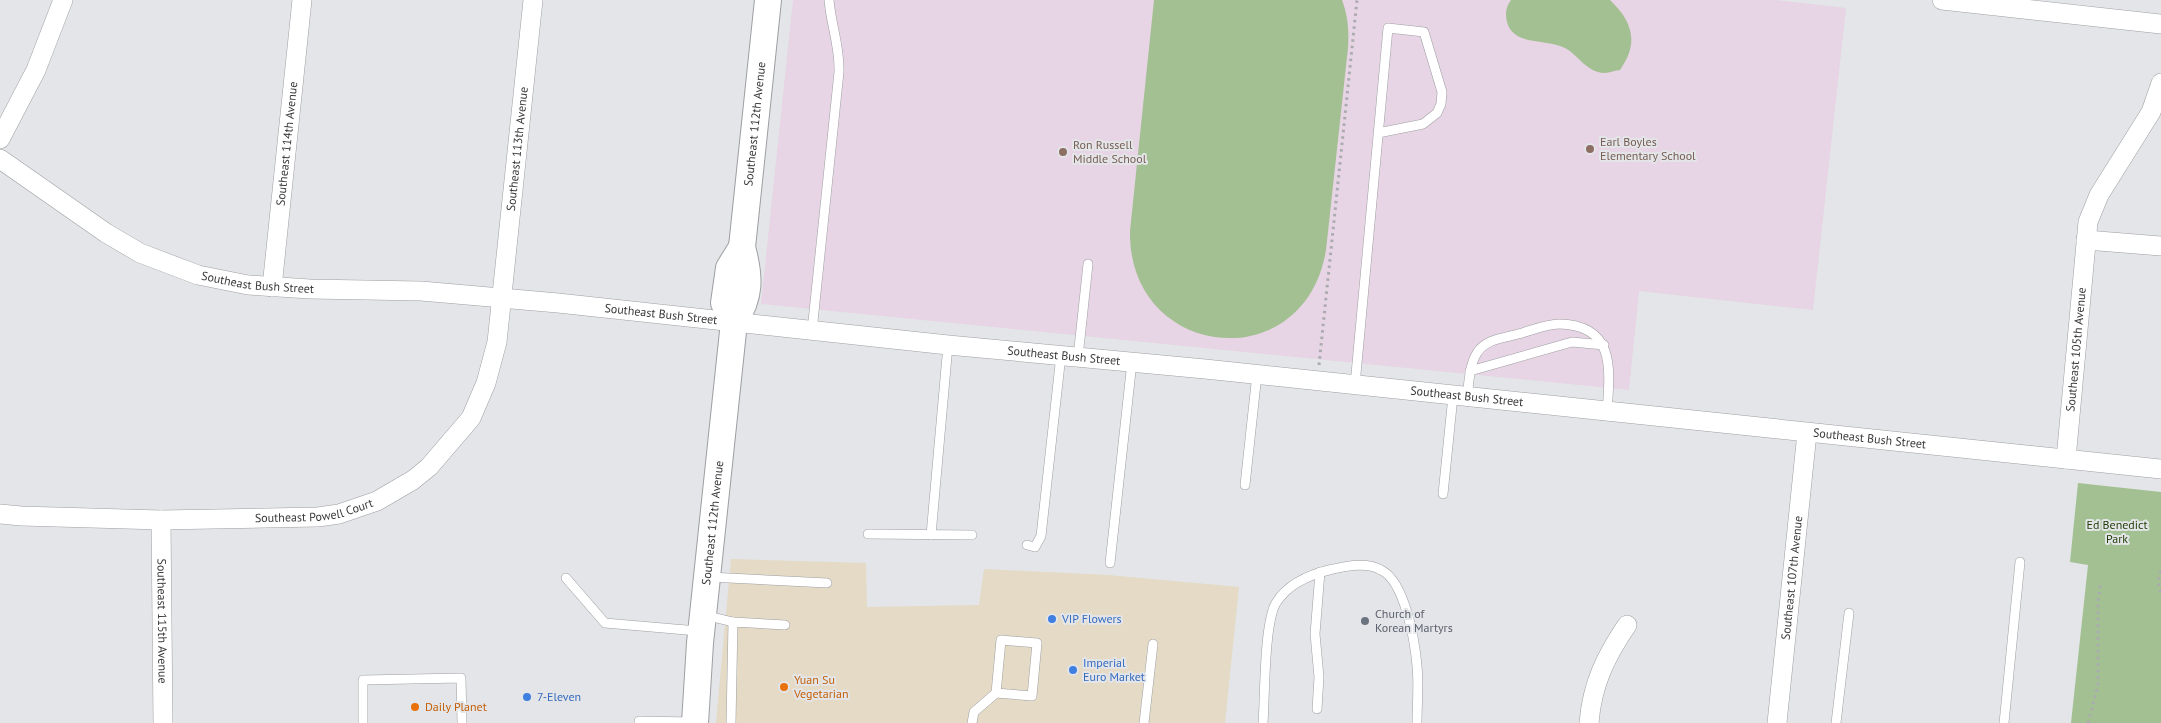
<svg xmlns="http://www.w3.org/2000/svg" width="2161" height="723" font-family="'PT Sans',sans-serif">
  <style>
    .commercial { fill: #e4dac5 }
    .education { fill: #e7d4e4 }
    .green { fill: #a3c092 }
    .lines { fill: none; stroke-linecap: round; stroke-linejoin: round }
    .lane-casing { stroke: #9d9fa2; stroke-width: 10 }
    .street-casing { stroke: #9d9fa2; stroke-width: 20 }
    .secondary-casing { stroke: #9d9fa2; stroke-width: 28 }
    .path { stroke: #aaabae; stroke-width: 3; stroke-dasharray: 2.5 4; stroke-linecap: butt }
    .lane { stroke: #fff; stroke-width: 9 }
    .street { stroke: #fff; stroke-width: 19 }
    .secondary { stroke: #fff; stroke-width: 26 }
    .education-dot { fill: #8d6e63; stroke: #e3e5e8; stroke-width: 2 }
    .shop-dot { fill: #3f7fe0; stroke: #e3e5e8; stroke-width: 2 }
    .worship-dot { fill: #6b7280; stroke: #e3e5e8; stroke-width: 2 }
    .food-dot { fill: #e8710a; stroke: #e3e5e8; stroke-width: 2 }
    .labels { text-anchor: middle; stroke-width: 4; stroke-linejoin: round; paint-order: stroke }
    .street-label { font-size: 12px; fill: #39393b; stroke: #e3e5e8 }
    .education-label { font-size: 12px; fill: #785e54; stroke: #e3e5e8; text-anchor: start }
    .park-label { font-size: 12px; fill: #1f3d05; stroke: #e3e5e8 }
    .worship-label { font-size: 12px; fill: #5b616d; stroke: #e3e5e8; text-anchor: start }
    .shop-label { font-size: 12px; fill: #366cbe; stroke: #e3e5e8; text-anchor: start }
    .food-label { font-size: 12px; fill: #c56008; stroke: #e3e5e8; text-anchor: start }
  </style>
  <rect width="100%" height="100%" fill="#e3e5e8"/>
  <polygon class="commercial" points="731,559 866,563 867,607 979,605 984,569 1108,575 1239,587 1225,723 716,723"/>
  <polygon class="education" points="793,0 1775,0 1846,8 1813,310 1639,291 1629,390 761,304"/>
  <g class="green">
    <path d="M1154 0H1342C1348 16 1349 31 1348 48L1326 250C1305 379 1128 361 1130 231Z"/>
    <path d="M1511 0H1610C1633 22 1639 43 1620 70 1615 70 1610 73 1605 73 1585 73 1577 51 1560 46 1542 39 1513 45 1507 22 1505 13 1506 7 1511 0Z"/>
    <polygon points="2078,483 2161,492 2161,723 2071,723 2088,565 2070,562"/>
  </g>
  <g class="lines">
    <defs>
      <g id="lane">
        <path d="M812 331 839 72C840 47 831 25 829 0"/>
        <polyline points="1078,357 1088,264"/>
        <polyline points="1470,371 1572,342 1604,345"/>
        <polyline points="1355,385 1388,28 1424,32 1442,92 1441,104 1437,113 1423,124 1378,133"/>
        <path d="M1467 398C1469 383 1469 366 1477 353 1485 339 1504 338 1518 334 1530 331 1546 324 1559 324 1616 325 1610 370 1607 412"/>
        <polyline points="1245,485 1257,374"/>
        <polyline points="1443,494 1453,396"/>
        <polyline points="868,534 972,535"/>
        <polyline points="931,535 948,345"/>
        <polyline points="1027,545 1035,547 1041,536 1061,355"/>
        <polyline points="1110,563 1132,362"/>
        <polyline points="709,577 827,583"/>
        <polyline points="566,578 605,623 698,631"/>
        <polyline points="704,615 733,622"/>
        <polygon points="1001,640 1037,643 1032,696 996,693"/>
        <polyline points="1317,709 1319,677 1315,634 1320,572"/>
        <polyline points="363,723 363,680 461,678 462,723"/>
        <polyline points="639,723 639,721 692,722"/>
        <polyline points="731,723 733,622 785,625"/>
        <polyline points="972,723 974,712 996,693"/>
        <polyline points="1144,723 1153,644"/>
        <path d="M1263 723C1265 697 1264 623 1276 603 1288 583 1311 574 1333 569 1348 566 1367 562 1381 570 1405 581 1415 642 1417 666 1419 685 1417 704 1417 723"/>
        <polyline points="1836,723 1849,613"/>
        <polyline points="2004,723 2020,562"/>
      </g>
      <g id="street">
        <polyline points="1942,0 2161,24"/>
        <polyline points="0,139 36,70 63,0"/>
        <path id="s1" d="M0 159 106 233 140 253 198 275 248 285 310 289 421 291 558 303 948 345 1205 369 2161 469"/>
        <polyline points="2086,240 2161,246"/>
        <path id="s2" d="M272 287 302 0"/>
        <path id="s3" d="M2066 459 2088 222 2099 195 2151 112 2161 83"/>
        <path id="s4" d="M0 514 21 516 161 520 318 517 339 514 377 501 413 480 429 467 471 418 486 383 497 342 533 0"/>
        <path id="s5" d="M161 520 163 723"/>
        <path d="M1589 723C1592 684 1606 656 1627 625"/>
        <path id="s6" d="M1777 723 1807 433"/>
      </g>
      <g id="secondary">
        <polyline points="734,322 724,303 729,268 742,247"/>
        <path id="s7" d="M695 723 700 643 734 322C751 296 750 277 742 247L768 0"/>
      </g>
    </defs>
    <use href="#lane" class="lane-casing"/>
    <use href="#street" class="street-casing"/>
    <use href="#secondary" class="secondary-casing"/>
    <g class="path">
      <polyline points="1319,365 1357,0"/>
      <polyline points="2161,571 2158,582 2161,594"/>
      <polyline points="2088,723 2098,685 2098,600 2101,583"/>
    </g>
    <use href="#lane" class="lane"/>
    <use href="#street" class="street"/>
    <use href="#secondary" class="secondary"/>
  </g>
  <g class="education-dot">
    <circle cx="1590" cy="149" r="5"/>
    <circle cx="1063" cy="152" r="5"/>
  </g>
  <g class="shop-dot">
    <circle cx="1052" cy="619" r="5"/>
    <circle cx="1073" cy="670" r="5"/>
    <circle cx="527" cy="697" r="5"/>
  </g>
  <circle class="worship-dot" cx="1365" cy="621" r="5"/>
  <g class="food-dot">
    <circle cx="784" cy="687" r="5"/>
    <circle cx="415" cy="707" r="5"/>
  </g>
  <g class="labels">
    <g class="street-label">
      <text dy="4" stroke="none"><textPath href="#s7" startOffset="605">Southeast 112th Avenue</textPath></text>
      <text dy="4" stroke="none"><textPath href="#s2" startOffset="144">Southeast 114th Avenue</textPath></text>
      <text dy="4" stroke="none"><textPath href="#s4" startOffset="781">Southeast 113th Avenue</textPath></text>
      <text dy="4" stroke="none"><textPath href="#s1" startOffset="291">Southeast Bush Street</textPath></text>
      <text dy="4" stroke="none"><textPath href="#s1" startOffset="696">Southeast Bush Street</textPath></text>
      <text dy="4" stroke="none"><textPath href="#s3" startOffset="110">Southeast 105th Avenue</textPath></text>
      <text dy="4" stroke="none"><textPath href="#s1" startOffset="1101">Southeast Bush Street</textPath></text>
      <text dy="4" stroke="none"><textPath href="#s1" startOffset="1506">Southeast Bush Street</textPath></text>
      <text dy="4" stroke="none"><textPath href="#s1" startOffset="1911">Southeast Bush Street</textPath></text>
      <text dy="4" stroke="none"><textPath href="#s4" startOffset="315">Southeast Powell Court</textPath></text>
      <text dy="4" stroke="none"><textPath href="#s7" startOffset="201">Southeast 112th Avenue</textPath></text>
      <text dy="4" stroke="none"><textPath href="#s6" startOffset="146">Southeast 107th Avenue</textPath></text>
      <text dy="4" stroke="none"><textPath href="#s5" startOffset="101">Southeast 115th Avenue</textPath></text>
    </g>
    <g class="education-label">
      <text x="1600" y="146">Earl Boyles<tspan x="1600" dy="14">Elementary School</tspan></text>
      <text x="1073" y="149">Ron Russell<tspan x="1073" dy="14">Middle School</tspan></text>
    </g>
    <g class="park-label">
      <text x="2117" y="529">Ed Benedict<tspan x="2117" dy="14">Park</tspan></text>
    </g>
    <g class="worship-label">
      <text x="1375" y="618">Church of<tspan x="1375" dy="14">Korean Martyrs</tspan></text>
    </g>
    <g class="shop-label">
      <text x="1062" y="623">VIP Flowers</text>
      <text x="1083" y="667">Imperial<tspan x="1083" dy="14">Euro Market</tspan></text>
      <text x="537" y="701">7-Eleven</text>
    </g>
    <g class="food-label">
      <text x="794" y="684">Yuan Su<tspan x="794" dy="14">Vegetarian</tspan></text>
      <text x="425" y="711">Daily Planet</text>
    </g>
  </g>
</svg>
